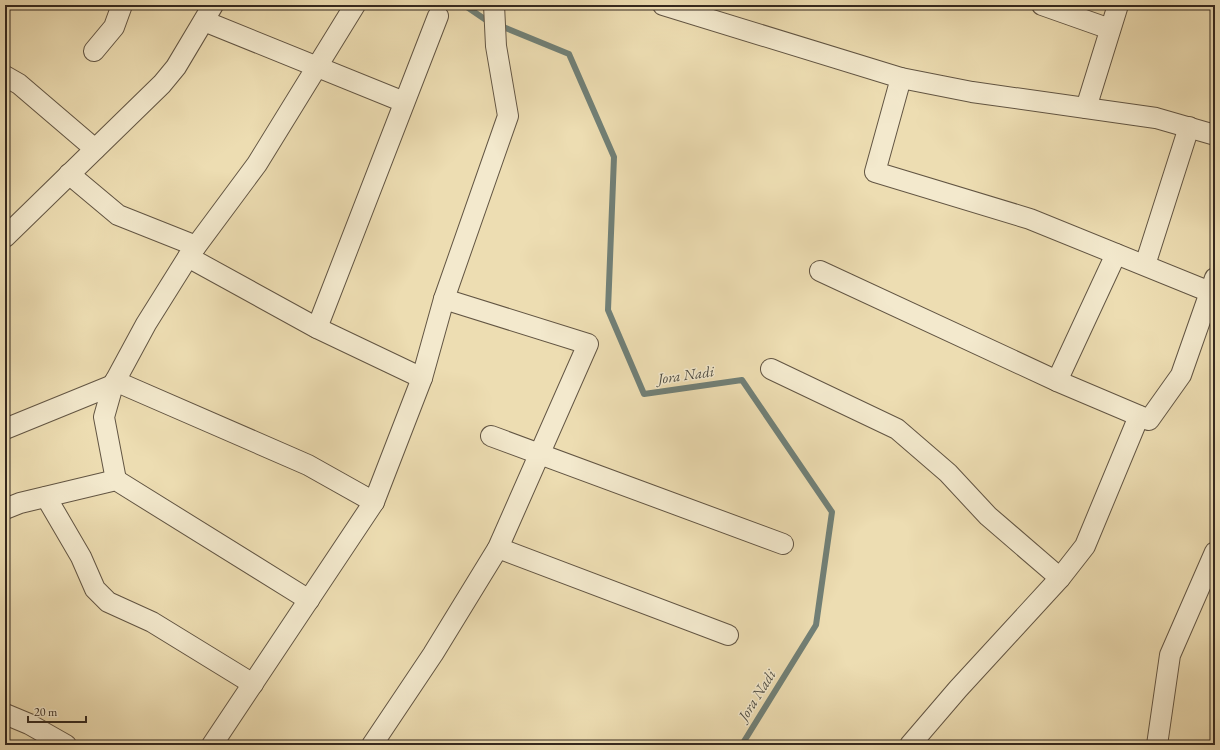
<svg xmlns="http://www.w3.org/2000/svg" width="1220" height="750" font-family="'EB Garamond',serif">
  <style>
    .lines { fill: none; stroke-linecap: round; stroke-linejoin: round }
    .stream { stroke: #718077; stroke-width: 6 }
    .minor-casing { stroke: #625543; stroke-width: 22 }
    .minor { stroke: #f3e9cd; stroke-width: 20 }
    .labels { text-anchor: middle; stroke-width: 3; stroke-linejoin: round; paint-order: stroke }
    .water-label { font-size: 15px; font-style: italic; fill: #4e4d43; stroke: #f3e9cd }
  </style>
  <rect width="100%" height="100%" fill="#edddb2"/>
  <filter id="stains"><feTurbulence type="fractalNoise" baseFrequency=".005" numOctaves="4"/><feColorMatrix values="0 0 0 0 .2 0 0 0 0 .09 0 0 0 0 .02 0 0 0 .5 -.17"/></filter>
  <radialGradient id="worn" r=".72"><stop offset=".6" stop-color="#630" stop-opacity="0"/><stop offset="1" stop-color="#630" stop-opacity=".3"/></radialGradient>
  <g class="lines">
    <polyline class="stream" points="464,5 486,20 569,54 614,157 608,310 644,394 742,380 832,512 816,625 743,743 744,745"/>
    <defs>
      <g id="minor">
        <polyline points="663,5 901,78 875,172 1030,219 1210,292"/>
        <polyline points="1042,5 1110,29"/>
        <polyline points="204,21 404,102"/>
        <polyline points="94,51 114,27 122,5"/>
        <polyline points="5,76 19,84 95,149"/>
        <polyline points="901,78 972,92 1156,118 1215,135"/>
        <polyline points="1086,108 1118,5"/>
        <polyline points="69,174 118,215 196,246"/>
        <polyline points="5,237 162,84 176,67 213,5"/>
        <polyline points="188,257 317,328 422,378"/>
        <polyline points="1145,265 1189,127"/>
        <polyline points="820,271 1057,381 1149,420 1181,375 1215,278"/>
        <polyline points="317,328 438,16"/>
        <polyline points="771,369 897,429 948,473 988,516 1060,578"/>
        <polyline points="115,381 308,465 374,502"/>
        <polyline points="1057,381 1116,254"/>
        <polyline points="5,429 113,385"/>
        <polyline points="491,436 783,544"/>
        <polyline points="116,480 104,417 113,385 146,324 188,257 257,164 355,5"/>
        <polyline points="46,497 81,557 95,589 108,602 152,622 253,684"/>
        <polyline points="5,509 20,503 116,480 309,600"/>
        <polyline points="498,548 728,635"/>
        <polyline points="5,714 29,724 66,745"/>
        <polyline points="212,745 374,502 422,378 444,299 508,116 496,46 494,5"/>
        <polyline points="372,745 433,654 498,548 588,344 444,299"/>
        <polyline points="910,745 958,689 1060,578 1085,546 1139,416"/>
        <polyline points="1157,745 1170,655 1215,552"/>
      </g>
    </defs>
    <use href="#minor" class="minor-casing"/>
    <use href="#minor" class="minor"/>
  </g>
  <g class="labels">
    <g class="water-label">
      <text transform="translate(686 375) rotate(-8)" y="5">Jora Nadi</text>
      <text transform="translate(757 695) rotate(-58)" y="5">Jora Nadi</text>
    </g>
  </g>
  <rect width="1220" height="750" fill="none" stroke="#edddb2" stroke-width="20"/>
  <rect x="6" y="6" width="1208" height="738" fill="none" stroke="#34281e" stroke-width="2"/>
  <rect x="10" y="10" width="1200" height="730" fill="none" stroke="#34281e"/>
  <path d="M28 716v6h58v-6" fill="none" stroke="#34281e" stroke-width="2"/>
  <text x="34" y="716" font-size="12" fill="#34281e" stroke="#f3e9cd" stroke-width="3" paint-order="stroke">20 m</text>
  <rect width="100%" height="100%" filter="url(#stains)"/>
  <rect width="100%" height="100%" fill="url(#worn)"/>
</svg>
